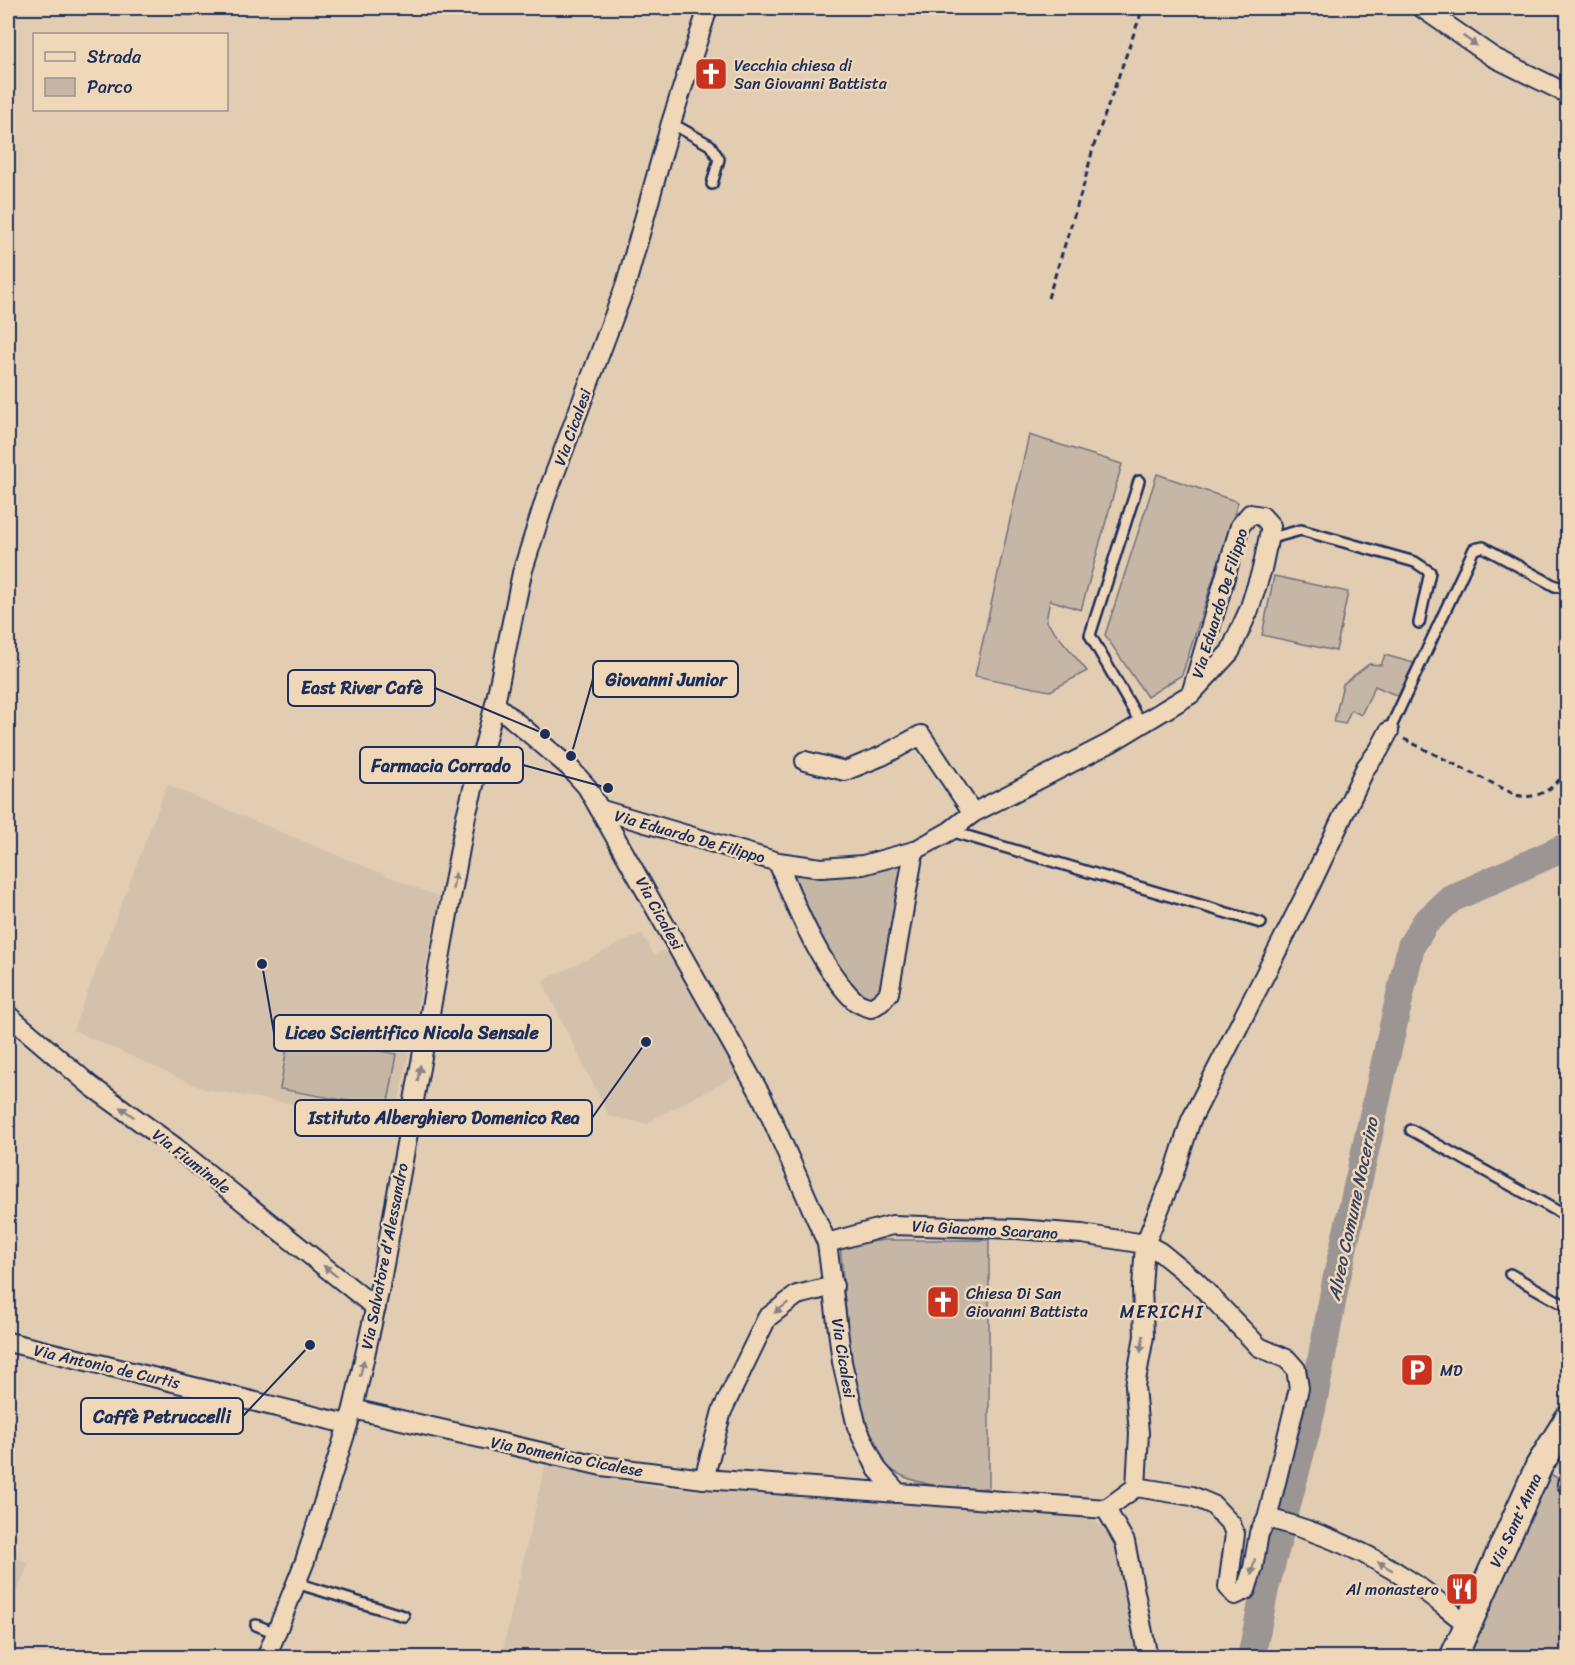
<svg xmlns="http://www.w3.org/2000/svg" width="1575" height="1665" font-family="Sriracha,sans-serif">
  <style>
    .built { fill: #d3c1ac }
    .green { fill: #c5b6a5; stroke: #707282; stroke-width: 1.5 }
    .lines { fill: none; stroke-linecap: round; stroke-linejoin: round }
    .river { stroke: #9b9593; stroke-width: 28 }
    .lane-casing { stroke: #1b2f5e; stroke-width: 14 }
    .street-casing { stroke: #1b2f5e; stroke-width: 22 }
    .secondary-casing { stroke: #1b2f5e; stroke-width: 30 }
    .path { stroke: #1b2f5e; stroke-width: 3; stroke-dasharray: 6 4.5; stroke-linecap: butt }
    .lane { stroke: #efd7b7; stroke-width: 9 }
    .street { stroke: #efd7b7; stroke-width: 18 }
    .secondary { stroke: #efd7b7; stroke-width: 26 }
    .oneway { fill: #85838a }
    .labels { text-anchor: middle; stroke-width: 5; stroke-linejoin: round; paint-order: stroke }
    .poi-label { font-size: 16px; fill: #1b2f5e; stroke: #efd7b7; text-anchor: start }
    .street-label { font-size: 16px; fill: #1b2f5e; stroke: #efd7b7 }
    .water-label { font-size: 18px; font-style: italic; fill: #354369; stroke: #efd7b7 }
    .neighbourhood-label { font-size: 18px; letter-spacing: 1.5px; fill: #1b2f5e; stroke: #efd7b7 }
    .leader { fill: none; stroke: #1b2f5e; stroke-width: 2 }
    .callout-dot { fill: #1b2f5e; stroke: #efd7b7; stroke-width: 2 }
    .callout { fill: #efd7b7; stroke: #1b2f5e; stroke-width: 2 }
    .callout-label { font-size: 18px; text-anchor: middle; font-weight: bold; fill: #1b2f5e }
  </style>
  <rect width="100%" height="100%" fill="#e2cdb2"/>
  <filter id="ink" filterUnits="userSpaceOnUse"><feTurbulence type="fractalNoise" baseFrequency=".0167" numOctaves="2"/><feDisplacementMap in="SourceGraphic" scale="12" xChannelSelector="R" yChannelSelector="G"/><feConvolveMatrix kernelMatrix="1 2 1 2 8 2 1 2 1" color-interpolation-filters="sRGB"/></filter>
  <g filter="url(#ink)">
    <g class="built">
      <polygon points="167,785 439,897 395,1121 204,1089 73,1030"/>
      <polygon points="642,933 654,955 668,948 738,1075 657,1117 648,1124 609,1116 542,981"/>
      <polygon points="545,1465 650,1487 1090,1517 1119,1542 1136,1657 501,1658"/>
      <polygon points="8,1554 29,1563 8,1612"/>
    </g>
    <g class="green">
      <polygon points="1029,435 1122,464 1081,610 1050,600 1046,621 1087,671 1050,691 975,676"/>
      <polygon points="1157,474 1238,502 1182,675 1147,697 1105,635"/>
      <polygon points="1274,576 1348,592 1336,651 1262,635"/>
      <polygon points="1385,655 1414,663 1398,696 1375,686 1361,715 1351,710 1345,724 1334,722 1343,684 1369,664 1381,665"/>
      <path d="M904 864 879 995 871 998 860 997C830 959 811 916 790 873L822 878 843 876Z"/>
      <polygon points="289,1035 397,1054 387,1108 280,1089"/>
      <path d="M885 1240H989V1488C961 1490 920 1487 895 1472 849 1444 846 1297 840 1246Z"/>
      <polygon points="1549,1473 1567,1484 1567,1657 1461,1658"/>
    </g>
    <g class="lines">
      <polyline class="river" points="1251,1658 1265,1589 1312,1409 1336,1281 1411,946 1425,923 1451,899 1568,846"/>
      <defs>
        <g id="lane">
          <polyline points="184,8 189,9"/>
          <polyline points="671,123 710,145 719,159 712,184"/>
          <polyline points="1139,481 1090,635 1141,724"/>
          <polyline points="1268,539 1301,530 1415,562 1430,572 1419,623"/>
          <polyline points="1389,731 1474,549 1483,547 1555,586 1568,588"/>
          <polyline points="950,831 1261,923"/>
          <polyline points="1411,1130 1568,1217"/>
          <polyline points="1510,1274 1568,1307"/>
          <polyline points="296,1583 404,1616"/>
          <polyline points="256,1625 276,1633"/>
        </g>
        <g id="street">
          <polyline points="708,8 671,123 626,284 546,497 522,573 495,704 569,767 587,787 762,1097 827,1243 842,1362 857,1427 877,1469 898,1493 1106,1509 1125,1542 1148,1658"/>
          <polyline points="1422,8 1493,57 1568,94"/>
          <polyline points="805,761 845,771 882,756 921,735 973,813"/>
          <polyline points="602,810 778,862 821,868 863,865 914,851 950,831 973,813 1110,743 1191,694 1230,652 1249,610 1262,569 1271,526 1262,516 1250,514 1240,526 1191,694"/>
          <path d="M778 862C794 904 822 969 854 1000 858 1004 865 1006 871 1008L881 1002 889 993 914 851"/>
          <polyline points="8,1015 91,1086 175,1147 376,1308"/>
          <polyline points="827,1243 892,1225 1017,1229 1082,1234 1145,1244 1160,1252 1197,1282 1259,1347 1287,1359 1296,1369 1299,1388 1267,1519"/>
          <polyline points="8,1342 347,1424"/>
          <polyline points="353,1409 602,1466 704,1479 898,1493"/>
          <polyline points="704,1479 722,1411 767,1318 797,1295 834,1286"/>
          <polyline points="1567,1484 1568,1484"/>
          <path d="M1136 1487 1192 1496 1213 1505 1231 1524 1235 1534 1228 1587 1235 1595 1246 1590 1253 1568 1259 1533 1267 1519 1275 1520C1322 1533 1367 1552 1407 1579 1428 1592 1447 1609 1467 1624"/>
          <polyline points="1106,1509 1136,1487 1139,1433 1135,1386 1144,1336 1142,1288 1145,1244 1174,1173 1191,1120 1310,886 1366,767 1379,750 1389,731"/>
          <polyline points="266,1658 305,1561 353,1409 379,1292 466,816 495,704"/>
        </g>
        <polyline id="secondary" points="1453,1658 1539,1466 1568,1419"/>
      </defs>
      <use href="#lane" class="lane-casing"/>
      <use href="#street" class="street-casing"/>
      <use href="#secondary" class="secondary-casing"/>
      <g class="path">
        <polyline points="1048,298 1084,184 1093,148 1143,8"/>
        <path d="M1404 739 1516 795C1539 801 1556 787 1568 768"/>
      </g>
      <use href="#lane" class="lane"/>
      <use href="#street" class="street"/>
      <use href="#secondary" class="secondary"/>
    </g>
    <defs><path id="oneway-solid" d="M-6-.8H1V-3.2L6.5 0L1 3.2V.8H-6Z" transform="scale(1.5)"/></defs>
    <g class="oneway">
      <use href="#oneway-solid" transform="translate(1470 41) rotate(35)"/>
      <use href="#oneway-solid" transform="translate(454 881) rotate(-80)"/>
      <use href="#oneway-solid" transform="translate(419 1073) rotate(-80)"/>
      <use href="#oneway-solid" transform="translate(127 1112) rotate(-144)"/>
      <use href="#oneway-solid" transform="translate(330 1271) rotate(-141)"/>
      <use href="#oneway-solid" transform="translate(781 1308) rotate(143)"/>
      <use href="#oneway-solid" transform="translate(1142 1344) rotate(99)"/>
      <use href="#oneway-solid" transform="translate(362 1368) rotate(-77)"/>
      <use href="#oneway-solid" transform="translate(1385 1566) rotate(-150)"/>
      <use href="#oneway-solid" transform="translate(1253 1567) rotate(103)"/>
    </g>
  </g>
  <defs>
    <symbol id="church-square" viewBox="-11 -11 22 22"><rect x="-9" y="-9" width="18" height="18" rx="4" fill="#c8321e" stroke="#efd7b7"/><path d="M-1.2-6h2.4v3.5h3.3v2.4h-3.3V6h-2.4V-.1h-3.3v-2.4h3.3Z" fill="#fff"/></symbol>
    <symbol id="parking-square" viewBox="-11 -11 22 22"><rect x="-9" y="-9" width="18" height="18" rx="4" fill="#c8321e" stroke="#efd7b7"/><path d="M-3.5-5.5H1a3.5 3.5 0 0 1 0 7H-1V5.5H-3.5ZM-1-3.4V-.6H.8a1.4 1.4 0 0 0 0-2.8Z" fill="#fff"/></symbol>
    <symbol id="restaurant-square" viewBox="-11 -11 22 22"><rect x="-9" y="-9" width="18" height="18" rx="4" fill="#c8321e" stroke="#efd7b7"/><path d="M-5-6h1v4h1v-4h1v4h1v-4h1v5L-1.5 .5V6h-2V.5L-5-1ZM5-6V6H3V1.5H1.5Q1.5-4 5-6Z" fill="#fff"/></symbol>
  </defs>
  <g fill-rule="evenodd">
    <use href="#church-square" x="692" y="55" width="38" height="38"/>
    <use href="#church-square" x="924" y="1283" width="38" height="38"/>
    <use href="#parking-square" x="1398" y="1351" width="38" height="38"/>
    <use href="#restaurant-square" x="1443" y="1570" width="38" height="38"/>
  </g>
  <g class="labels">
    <g class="poi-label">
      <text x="734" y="71">Vecchia chiesa di<tspan x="734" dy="18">San Giovanni Battista</tspan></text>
      <text x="966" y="1299">Chiesa Di San<tspan x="966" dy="18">Giovanni Battista</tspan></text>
      <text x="1440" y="1376">MD</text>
      <text x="1439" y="1595" text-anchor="end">Al monastero</text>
    </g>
    <g class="street-label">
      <text transform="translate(572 427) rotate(-70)" y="6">Via Cicalesi</text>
      <text transform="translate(1219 603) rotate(-73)" y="6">Via Eduardo De Filippo</text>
      <text transform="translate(690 836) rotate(16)" y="6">Via Eduardo De Filippo</text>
      <text transform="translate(660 913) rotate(61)" y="6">Via Cicalesi</text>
      <text transform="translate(192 1161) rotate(38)" y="6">Via Fiuminale</text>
      <text transform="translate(985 1229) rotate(3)" y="6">Via Giacomo Scarano</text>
      <text transform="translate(384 1256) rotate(-79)" y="6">Via Salvatore d'Alessandro</text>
      <text transform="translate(844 1358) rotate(81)" y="6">Via Cicalesi</text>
      <text transform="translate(107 1366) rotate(13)" y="6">Via Antonio de Curtis</text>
      <text transform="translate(567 1456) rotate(11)" y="6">Via Domenico Cicalese</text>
      <text transform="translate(1515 1520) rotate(-65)" y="6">Via Sant'Anna</text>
    </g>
    <g class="water-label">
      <text transform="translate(1353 1209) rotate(-78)" y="6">Alveo Comune Nocerino</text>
    </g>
    <g class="neighbourhood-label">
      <text x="1162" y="1318">MERICHI</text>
    </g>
  </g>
  <path class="leader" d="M571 756L593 679M545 734L435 688M608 788L523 765M262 964L274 1033M646 1042L592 1118M310 1345L243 1416"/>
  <g class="callout-dot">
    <circle cx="571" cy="756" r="6"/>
    <circle cx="545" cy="734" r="6"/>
    <circle cx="608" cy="788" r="6"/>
    <circle cx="262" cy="964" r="6"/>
    <circle cx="646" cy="1042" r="6"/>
    <circle cx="310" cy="1345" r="6"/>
  </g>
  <g class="callout">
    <rect x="593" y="661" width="145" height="36" rx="6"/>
    <rect x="288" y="670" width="147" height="36" rx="6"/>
    <rect x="360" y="747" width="163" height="36" rx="6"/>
    <rect x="274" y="1015" width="277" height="36" rx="6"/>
    <rect x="295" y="1100" width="297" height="36" rx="6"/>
    <rect x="81" y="1398" width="162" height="36" rx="6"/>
  </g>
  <g class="callout-label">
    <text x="666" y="686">Giovanni Junior</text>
    <text x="362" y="694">East River Cafè</text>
    <text x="441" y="772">Farmacia Corrado</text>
    <text x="412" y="1039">Liceo Scientifico Nicola Sensale</text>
    <text x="444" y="1124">Istituto Alberghiero Domenico Rea</text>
    <text x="162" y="1423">Caffè Petruccelli</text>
  </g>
  <rect width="1575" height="1665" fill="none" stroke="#efd7b7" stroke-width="30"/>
  <rect x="15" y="15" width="1545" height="1635" fill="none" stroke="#1b2f5e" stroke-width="2" filter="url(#ink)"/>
  <rect x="33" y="33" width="195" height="78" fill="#efd7b7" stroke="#9a9493" stroke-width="1.5"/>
  <rect x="45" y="52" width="30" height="9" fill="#efd7b7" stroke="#9a9493" stroke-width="1.5"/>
  <text x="87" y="63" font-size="18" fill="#1b2f5e">Strada</text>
  <rect x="45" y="78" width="30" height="18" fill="#c5b6a5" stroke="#9a9493" stroke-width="1.5"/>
  <text x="87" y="93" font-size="18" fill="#1b2f5e">Parco</text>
</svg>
